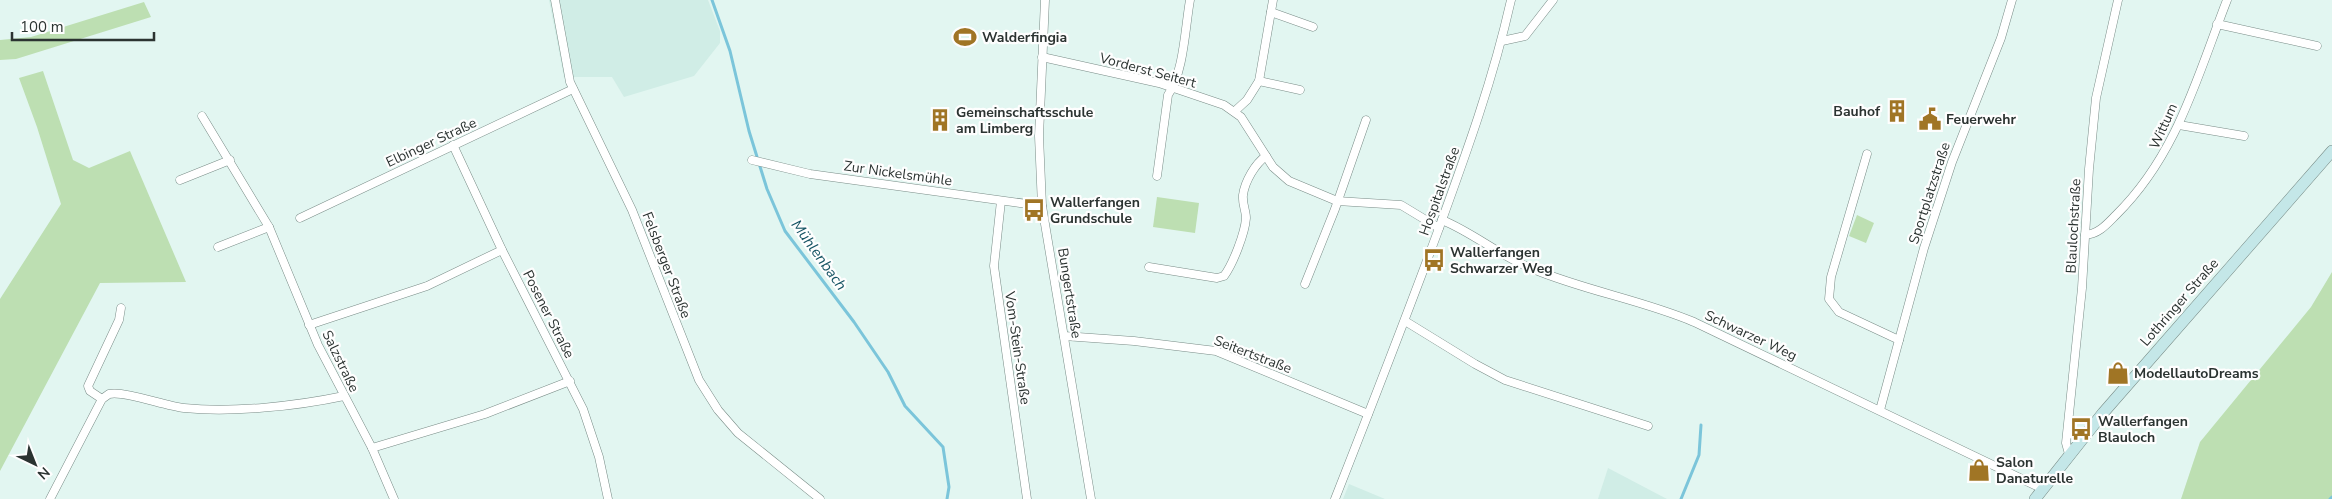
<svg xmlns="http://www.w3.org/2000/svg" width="2332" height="499" font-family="'Nunito Sans',sans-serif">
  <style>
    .built { fill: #d0ede6 }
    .green { fill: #bddfb2 }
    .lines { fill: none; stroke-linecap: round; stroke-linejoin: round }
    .stream { stroke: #7bc5da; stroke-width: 3 }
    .street-casing { stroke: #798c87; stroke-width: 9 }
    .secondary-casing { stroke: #798c87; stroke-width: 12 }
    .street { stroke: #fff; stroke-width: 8 }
    .secondary { stroke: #c4e7e8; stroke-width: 11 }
    .labels { text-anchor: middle; stroke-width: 4.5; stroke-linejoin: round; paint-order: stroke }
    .poi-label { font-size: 14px; font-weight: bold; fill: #2b3331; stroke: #fefefe; text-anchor: start }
    .street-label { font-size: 14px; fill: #2b3331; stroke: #fefefe }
    .water-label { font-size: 15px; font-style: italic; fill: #165464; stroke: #fefefe }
  </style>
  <rect width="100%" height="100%" fill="#e2f6f1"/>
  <g class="built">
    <polygon points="549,0 708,0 720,31 720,43 694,76 624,97 612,77 564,77"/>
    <polygon points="1608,468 1667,499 1598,499"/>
    <polygon points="1349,484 1385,499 1343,499"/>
  </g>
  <g class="green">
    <polygon points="144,2 151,17 16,59 0,60 0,40 31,37"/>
    <polygon points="43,71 73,160 89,168 130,151 186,282 100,283 0,471 0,299 61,204 37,127 19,78"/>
    <polygon points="1157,197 1199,203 1195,233 1153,227"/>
    <polygon points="1857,215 1874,223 1866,243 1849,236"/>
    <polygon points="2332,272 2332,499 2181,499 2200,442 2311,307"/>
  </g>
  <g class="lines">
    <g class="stream">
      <polyline points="712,0 730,51 749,131 767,189 785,231 854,322 888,372 905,406 943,447 949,487 947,499"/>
      <polyline points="1681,499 1699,455 1701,425"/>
      <polyline points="2330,499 2332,497"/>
    </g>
    <defs>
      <g id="street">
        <polyline points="555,0 570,82 632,210 699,380 718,410 738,433 820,499"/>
        <polyline points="1045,0 1039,136 1042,206 1091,499"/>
        <polyline points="1271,12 1313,27"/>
        <polyline points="2217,24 2317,46"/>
        <polyline points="1502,41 1525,36 1553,0"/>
        <polyline points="1042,57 1159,83 1224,105 1241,117 1273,167 1289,181 1337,201 1401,205 1439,228"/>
        <polyline points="1259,81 1300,90"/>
        <polyline points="1235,111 1247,100 1259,81 1273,0"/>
        <polyline points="202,116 269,227 318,345 372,448 394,499"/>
        <polyline points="2179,125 2244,136"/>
        <polyline points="453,145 502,250 583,409 599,457 608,499"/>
        <polyline points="1867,154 1831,277 1829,299 1839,312 1899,340"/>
        <polyline points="752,160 810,174 1042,206"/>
        <path d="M1157 176 1168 95C1184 72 1185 28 1190 0"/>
        <polyline points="180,180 230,160"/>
        <polyline points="1001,201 994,266 1027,499"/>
        <polyline points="300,218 573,89"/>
        <path d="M1442 220C1474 233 1501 257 1533 269 1586 291 1642 300 1694 322L2043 489"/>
        <path d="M2085 235C2099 234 2107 224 2116 215 2177 155 2197 77 2227 0"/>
        <polyline points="218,247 269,227"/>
        <path d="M1149 267 1217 278 1224 276C1233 264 1245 233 1246 218 1246 211 1242 203 1243 195 1245 181 1255 164 1266 156"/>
        <polyline points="1305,284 1335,209 1366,120"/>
        <polyline points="1405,321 1475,364 1505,380 1648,426"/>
        <polyline points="309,325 427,286 502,250"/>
        <polyline points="1064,336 1134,341 1216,351 1368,414"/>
        <polyline points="102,399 90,391 88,386 119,320 121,308"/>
        <polyline points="1880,410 1924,248 1952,162 2001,38 2012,0"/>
        <polyline points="372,448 485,414 570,381"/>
        <polyline points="2069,454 2066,443 2082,288 2089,169 2096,98 2118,0"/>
        <path d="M50 499 102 399 109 394C127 391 164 406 184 408 232 413 297 406 344 396"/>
        <path d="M1335 499C1370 410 1405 320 1438 231 1466 154 1493 80 1511 0"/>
      </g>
      <polyline id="secondary" points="2035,499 2103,413 2332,151"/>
    </defs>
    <use href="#street" class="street-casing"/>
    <use href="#secondary" class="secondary-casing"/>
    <use href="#street" class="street"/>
    <use href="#secondary" class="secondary"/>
  </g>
  <defs>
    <symbol id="stadium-bare" viewBox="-9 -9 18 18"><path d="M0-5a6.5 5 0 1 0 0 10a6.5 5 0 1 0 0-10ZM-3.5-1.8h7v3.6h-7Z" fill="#a07525" stroke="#fefefe" stroke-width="2.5" paint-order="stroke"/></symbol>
    <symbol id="building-bare" viewBox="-9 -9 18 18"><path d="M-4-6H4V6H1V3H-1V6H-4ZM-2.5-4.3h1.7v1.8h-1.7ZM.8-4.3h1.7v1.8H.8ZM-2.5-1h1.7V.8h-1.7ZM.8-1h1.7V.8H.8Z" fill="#a07525" stroke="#fefefe" stroke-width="2.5" paint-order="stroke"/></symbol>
    <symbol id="civic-bare" viewBox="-9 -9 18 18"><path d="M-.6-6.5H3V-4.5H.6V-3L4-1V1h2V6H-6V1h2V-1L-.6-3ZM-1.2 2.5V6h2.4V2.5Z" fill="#a07525" stroke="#fefefe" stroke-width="2.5" paint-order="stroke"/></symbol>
    <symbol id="bus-bare" viewBox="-9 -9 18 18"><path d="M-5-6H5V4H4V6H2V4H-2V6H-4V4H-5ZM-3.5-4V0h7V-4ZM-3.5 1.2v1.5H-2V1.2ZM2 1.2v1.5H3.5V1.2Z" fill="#a07525" stroke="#fefefe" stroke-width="2.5" paint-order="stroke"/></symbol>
    <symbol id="shop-bare" viewBox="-9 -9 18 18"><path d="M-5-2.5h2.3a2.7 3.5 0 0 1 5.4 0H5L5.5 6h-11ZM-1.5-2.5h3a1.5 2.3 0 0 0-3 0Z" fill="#a07525" stroke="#fefefe" stroke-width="2.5" paint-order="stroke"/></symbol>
  </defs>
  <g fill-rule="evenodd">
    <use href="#stadium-bare" x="949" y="21" width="32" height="32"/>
    <use href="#building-bare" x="1881" y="95" width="32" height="32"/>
    <use href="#civic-bare" x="1914" y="103" width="32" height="32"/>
    <use href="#building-bare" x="924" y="104" width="32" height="32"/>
    <use href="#bus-bare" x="1018" y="194" width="32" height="32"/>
    <use href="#bus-bare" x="1418" y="244" width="32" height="32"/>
    <use href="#shop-bare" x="2102" y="357" width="32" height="32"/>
    <use href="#bus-bare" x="2065" y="413" width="32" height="32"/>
    <use href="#shop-bare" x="1963" y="454" width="32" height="32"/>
  </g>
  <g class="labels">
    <g class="poi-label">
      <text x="982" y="42">Walderfingia</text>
      <text x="1880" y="116" text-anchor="end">Bauhof</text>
      <text x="956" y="117">Gemeinschaftsschule<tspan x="956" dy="16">am Limberg</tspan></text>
      <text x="1946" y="124">Feuerwehr</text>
      <text x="1050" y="207">Wallerfangen<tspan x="1050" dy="16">Grundschule</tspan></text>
      <text x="1450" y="257">Wallerfangen<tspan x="1450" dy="16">Schwarzer Weg</tspan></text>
      <text x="2134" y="378">ModellautoDreams</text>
      <text x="2098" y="426">Wallerfangen<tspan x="2098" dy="16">Blauloch</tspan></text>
      <text x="1996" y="467">Salon<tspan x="1996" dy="16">Danaturelle</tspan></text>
    </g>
    <g class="street-label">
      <text transform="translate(1148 70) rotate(15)" y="5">Vorderst Seitert</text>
      <text transform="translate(2163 126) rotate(-66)" y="5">Wittum</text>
      <text transform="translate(431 142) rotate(-25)" y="5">Elbinger Straße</text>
      <text transform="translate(898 173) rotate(8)" y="5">Zur Nickelsmühle</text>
      <text transform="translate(1439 191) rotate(-70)" y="5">Hospitalstraße</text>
      <text transform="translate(1929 193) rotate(-72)" y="5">Sportplatzstraße</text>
      <text transform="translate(2073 226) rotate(-87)" y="5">Blaulochstraße</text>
      <text transform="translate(667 265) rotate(69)" y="5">Felsberger Straße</text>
      <text transform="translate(1070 293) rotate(81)" y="5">Bungertstraße</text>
      <text transform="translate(2179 302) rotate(-49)" y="5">Lothringer Straße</text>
      <text transform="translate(549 314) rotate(63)" y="5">Posener Straße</text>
      <text transform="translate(1751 335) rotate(25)" y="5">Schwarzer Weg</text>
      <text transform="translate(1018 348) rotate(82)" y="5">Vom-Stein-Straße</text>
      <text transform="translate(1253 354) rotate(21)" y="5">Seitertstraße</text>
      <text transform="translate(341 361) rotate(64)" y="5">Salzstraße</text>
    </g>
    <g class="water-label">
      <text transform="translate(819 255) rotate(54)" y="5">Mühlenbach</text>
    </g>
  </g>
  <g transform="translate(35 464) rotate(137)" stroke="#fefefe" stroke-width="4" paint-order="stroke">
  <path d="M0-4L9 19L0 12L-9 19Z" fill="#2b3331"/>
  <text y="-8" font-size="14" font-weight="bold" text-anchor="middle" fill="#2b3331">N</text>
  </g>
  <path d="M12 32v8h142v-8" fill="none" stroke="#2b3331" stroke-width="2.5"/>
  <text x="20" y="32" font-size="15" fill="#2b3331" stroke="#fefefe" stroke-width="4" paint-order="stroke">100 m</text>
</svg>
